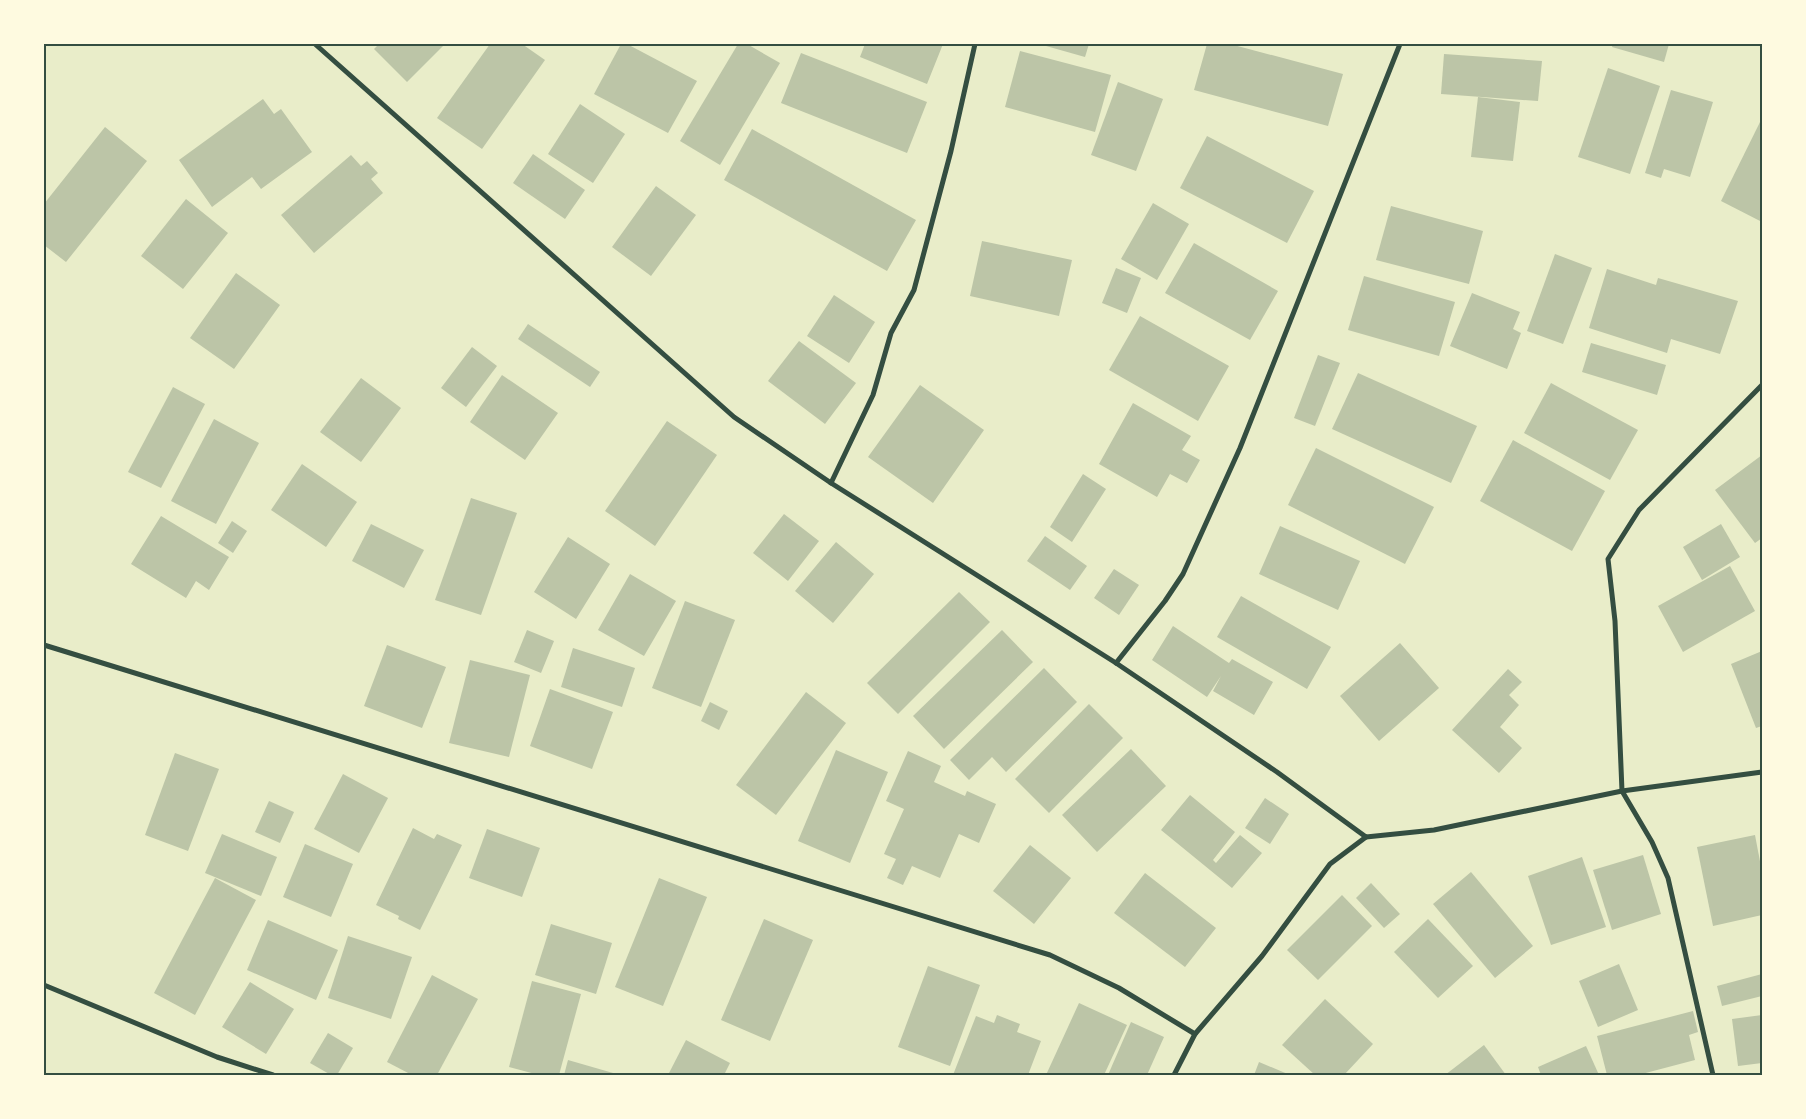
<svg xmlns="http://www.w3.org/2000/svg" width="1806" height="1119" font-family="Figtree,sans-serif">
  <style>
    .building { fill: #bcc5a7 }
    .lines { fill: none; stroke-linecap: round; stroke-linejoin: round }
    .minor { stroke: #344e41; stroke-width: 5 }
    .neatline { fill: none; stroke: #344e41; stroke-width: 2 }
  </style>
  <rect width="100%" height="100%" fill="#e9edc9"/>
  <g class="building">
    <polygon points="379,44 445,44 407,82 374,49"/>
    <polygon points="490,44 522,44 545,60 482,149 437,118"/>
    <polygon points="621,44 627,44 697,81 668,133 594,94"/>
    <polygon points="738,44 747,44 780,63 720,165 680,141"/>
    <polygon points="865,44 943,44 927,84 860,57"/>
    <polygon points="1039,44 1089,44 1085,57"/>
    <polygon points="1207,44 1230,44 1343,74 1328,126 1194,90"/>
    <polygon points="1613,44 1669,44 1664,62 1612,47"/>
    <polygon points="1020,51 1111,75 1095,132 1005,107"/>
    <polygon points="801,53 927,102 907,153 781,103"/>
    <polygon points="1444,54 1542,61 1538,101 1441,94"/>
    <polygon points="1608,68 1660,86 1630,174 1578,157"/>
    <polygon points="1118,82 1163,99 1136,171 1091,155"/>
    <polygon points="1671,90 1713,102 1690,177 1664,169 1661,178 1645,173"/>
    <polygon points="1478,97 1520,102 1513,161 1471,157"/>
    <polygon points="263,99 274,114 281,109 312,152 261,189 252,177 212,207 179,160"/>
    <polygon points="580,104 625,134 593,183 548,154"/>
    <polygon points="1762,118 1762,222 1721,201"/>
    <polygon points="105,127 147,161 66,262 44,245 44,204"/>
    <polygon points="752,129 916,220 887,271 724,180"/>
    <polygon points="1207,136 1314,191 1287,243 1180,188"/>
    <polygon points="533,154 585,190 565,219 513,183"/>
    <polygon points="351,155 361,166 367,161 378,173 371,179 383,193 314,253 281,215"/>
    <polygon points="656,186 696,215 651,276 612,247"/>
    <polygon points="186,199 228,233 183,289 141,256"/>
    <polygon points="1153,203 1189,224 1157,280 1121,259"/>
    <polygon points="1391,206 1483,231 1469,284 1376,260"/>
    <polygon points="982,241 1072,260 1059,316 970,296"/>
    <polygon points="1194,243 1278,291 1250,340 1165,293"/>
    <polygon points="1555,254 1592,268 1563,344 1527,331"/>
    <polygon points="1116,268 1141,278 1127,313 1102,303"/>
    <polygon points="1607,269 1656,285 1658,278 1738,301 1720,354 1671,339 1667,353 1589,328"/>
    <polygon points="236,273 280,305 234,369 190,338"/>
    <polygon points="1364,276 1455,302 1439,356 1348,330"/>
    <polygon points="1472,293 1520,312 1513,329 1521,333 1507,369 1450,346"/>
    <polygon points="834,295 875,322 849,363 807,336"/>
    <polygon points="1140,316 1229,366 1198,421 1109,370"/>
    <polygon points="528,324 600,372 590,387 518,339"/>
    <polygon points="799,341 856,383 825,424 768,381"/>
    <polygon points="1591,343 1666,365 1657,395 1582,372"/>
    <polygon points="472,347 497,366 466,407 441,388"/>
    <polygon points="1318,355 1340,363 1315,426 1294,418"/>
    <polygon points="1358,373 1477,426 1451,483 1332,429"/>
    <polygon points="502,375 558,413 525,460 470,422"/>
    <polygon points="361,378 401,408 361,462 320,432"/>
    <polygon points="1551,383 1638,430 1610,480 1524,433"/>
    <polygon points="920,385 984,430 933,503 868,457"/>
    <polygon points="173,387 205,404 161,488 128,472"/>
    <polygon points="1133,403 1191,436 1182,450 1200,460 1187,483 1170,474 1157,497 1099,464"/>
    <polygon points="214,419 259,443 216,524 171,501"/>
    <polygon points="667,421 717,455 655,546 605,511"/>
    <polygon points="1513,440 1605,491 1572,551 1480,501"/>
    <polygon points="1316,448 1434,507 1405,564 1288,505"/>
    <polygon points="1762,455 1762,538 1755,543 1715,490"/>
    <polygon points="302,464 357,502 326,547 271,510"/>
    <polygon points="1083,474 1106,489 1072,542 1050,527"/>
    <polygon points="471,498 517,513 481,615 435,600"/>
    <polygon points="784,514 819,541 788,581 753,553"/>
    <polygon points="161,516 229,557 209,590 196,581 186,598 131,564"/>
    <polygon points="232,521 247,531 233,553 218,543"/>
    <polygon points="371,524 424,550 404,588 352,561"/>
    <polygon points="1721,524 1740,557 1702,580 1683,547"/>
    <polygon points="1280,526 1360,561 1338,610 1259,574"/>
    <polygon points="1045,536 1087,566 1070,590 1027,561"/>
    <polygon points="568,537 610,564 576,619 534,592"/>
    <polygon points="836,542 874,574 833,623 795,591"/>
    <polygon points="1730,566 1755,611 1683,652 1658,606"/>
    <polygon points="1114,569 1139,585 1119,615 1094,598"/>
    <polygon points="630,574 676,601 644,656 598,630"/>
    <polygon points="959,592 990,622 898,714 867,683"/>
    <polygon points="1241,596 1331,647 1307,689 1217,637"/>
    <polygon points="685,601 735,620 701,707 652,688"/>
    <polygon points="1173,626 1229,663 1232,659 1273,682 1254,715 1213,691 1221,676 1207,697 1152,660"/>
    <polygon points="527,630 554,641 541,673 514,662"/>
    <polygon points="1002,630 1033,662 944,749 913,716"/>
    <polygon points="1400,643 1439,688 1379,741 1340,696"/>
    <polygon points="387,645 446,667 422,728 364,706"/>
    <polygon points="573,648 635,668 622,707 561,687"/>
    <polygon points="1762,651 1762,726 1756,728 1731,664"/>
    <polygon points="470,660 530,675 509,757 449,743"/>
    <polygon points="1044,668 1077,702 1006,772 992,757 969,780 950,760"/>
    <polygon points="1508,669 1522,682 1509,695 1519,705 1500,727 1522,748 1499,773 1452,730"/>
    <polygon points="550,689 613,712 592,769 530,746"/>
    <polygon points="806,692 846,723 776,815 736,785"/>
    <polygon points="710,702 728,711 719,730 701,721"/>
    <polygon points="1089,704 1123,738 1049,813 1015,779"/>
    <polygon points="1131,749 1166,786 1097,852 1062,815"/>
    <polygon points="836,750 888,772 850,863 798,841"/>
    <polygon points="908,751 941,766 934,782 965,796 967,791 996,804 979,843 959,834 940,878 912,866 903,885 887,878 896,859 884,854 904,809 886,801"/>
    <polygon points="175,753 219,769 188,851 145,835"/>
    <polygon points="343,774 388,798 359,853 314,829"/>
    <polygon points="1190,795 1235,832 1213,860 1216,863 1240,835 1262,853 1232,888 1161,830"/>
    <polygon points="1265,798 1289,814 1270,844 1245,828"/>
    <polygon points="269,801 294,812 280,843 255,832"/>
    <polygon points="413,828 434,839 437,834 462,845 420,930 398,919 399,916 376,905"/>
    <polygon points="487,829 540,848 522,897 469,878"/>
    <polygon points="222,834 277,857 261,896 205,873"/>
    <polygon points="1755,835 1762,872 1762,915 1713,926 1697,847"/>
    <polygon points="305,844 353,864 331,917 283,897"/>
    <polygon points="1030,845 1071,878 1034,924 993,891"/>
    <polygon points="1643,855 1661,914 1612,930 1593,870"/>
    <polygon points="1582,857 1606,927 1551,945 1528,876"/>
    <polygon points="1471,872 1533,946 1495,978 1433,904"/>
    <polygon points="1145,873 1216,928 1185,967 1114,913"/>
    <polygon points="215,878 256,900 195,1015 154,993"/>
    <polygon points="659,878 707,897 663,1006 615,987"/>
    <polygon points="1371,883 1400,914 1384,928 1356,898"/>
    <polygon points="1342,895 1372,926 1318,980 1287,950"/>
    <polygon points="764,919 813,940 770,1041 721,1020"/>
    <polygon points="1428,919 1473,966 1438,998 1394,952"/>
    <polygon points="268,920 338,950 316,1000 247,970"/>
    <polygon points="551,924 612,943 596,994 535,975"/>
    <polygon points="348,936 412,957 391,1019 328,998"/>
    <polygon points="1619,964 1638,1010 1598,1027 1579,981"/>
    <polygon points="928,966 980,985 950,1066 898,1047"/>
    <polygon points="1762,974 1762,996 1722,1006 1717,986"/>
    <polygon points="432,975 478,999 437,1075 412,1075 387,1062"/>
    <polygon points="532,981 581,994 559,1075 539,1075 509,1067"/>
    <polygon points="250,982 294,1009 266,1054 222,1027"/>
    <polygon points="1325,999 1373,1044 1344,1075 1315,1075 1282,1045"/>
    <polygon points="1079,1003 1127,1025 1104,1075 1046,1075"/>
    <polygon points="1693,1011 1698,1032 1689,1035 1695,1060 1638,1075 1607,1075 1597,1036"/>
    <polygon points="997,1015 1020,1024 1017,1032 1041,1041 1028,1075 953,1075 976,1016 994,1023"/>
    <polygon points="1762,1015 1762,1063 1738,1066 1732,1019"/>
    <polygon points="1131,1022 1164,1037 1147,1075 1108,1075"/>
    <polygon points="328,1033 353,1048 337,1075 331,1075 310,1063"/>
    <polygon points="686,1040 730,1063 724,1075 668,1075"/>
    <polygon points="1484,1045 1506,1075 1445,1075"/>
    <polygon points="1586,1046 1599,1075 1541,1075 1538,1067"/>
    <polygon points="568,1060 620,1075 564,1075"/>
    <polygon points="1259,1062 1290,1075 1254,1075"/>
  </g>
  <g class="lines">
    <g class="minor">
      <polyline points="315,44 734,417 831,483 1116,663 1277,772 1366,837 1434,830 1622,791 1762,772"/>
      <polyline points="831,483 873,395 891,333 914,290 951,151 975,44"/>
      <polyline points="44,645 1050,955 1119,988 1195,1034"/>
      <polyline points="1116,663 1165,601 1183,574 1240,448 1400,44"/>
      <polyline points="44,985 217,1057 273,1075"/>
      <polyline points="1174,1075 1195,1034 1262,956 1330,864 1366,837"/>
      <polyline points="1713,1075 1668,878 1652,842 1622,791 1615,621 1608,559 1639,510 1762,385"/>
    </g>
  </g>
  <rect width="1806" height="1119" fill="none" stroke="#fefae0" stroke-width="90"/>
  <rect x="45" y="45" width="1716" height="1029" class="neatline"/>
</svg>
